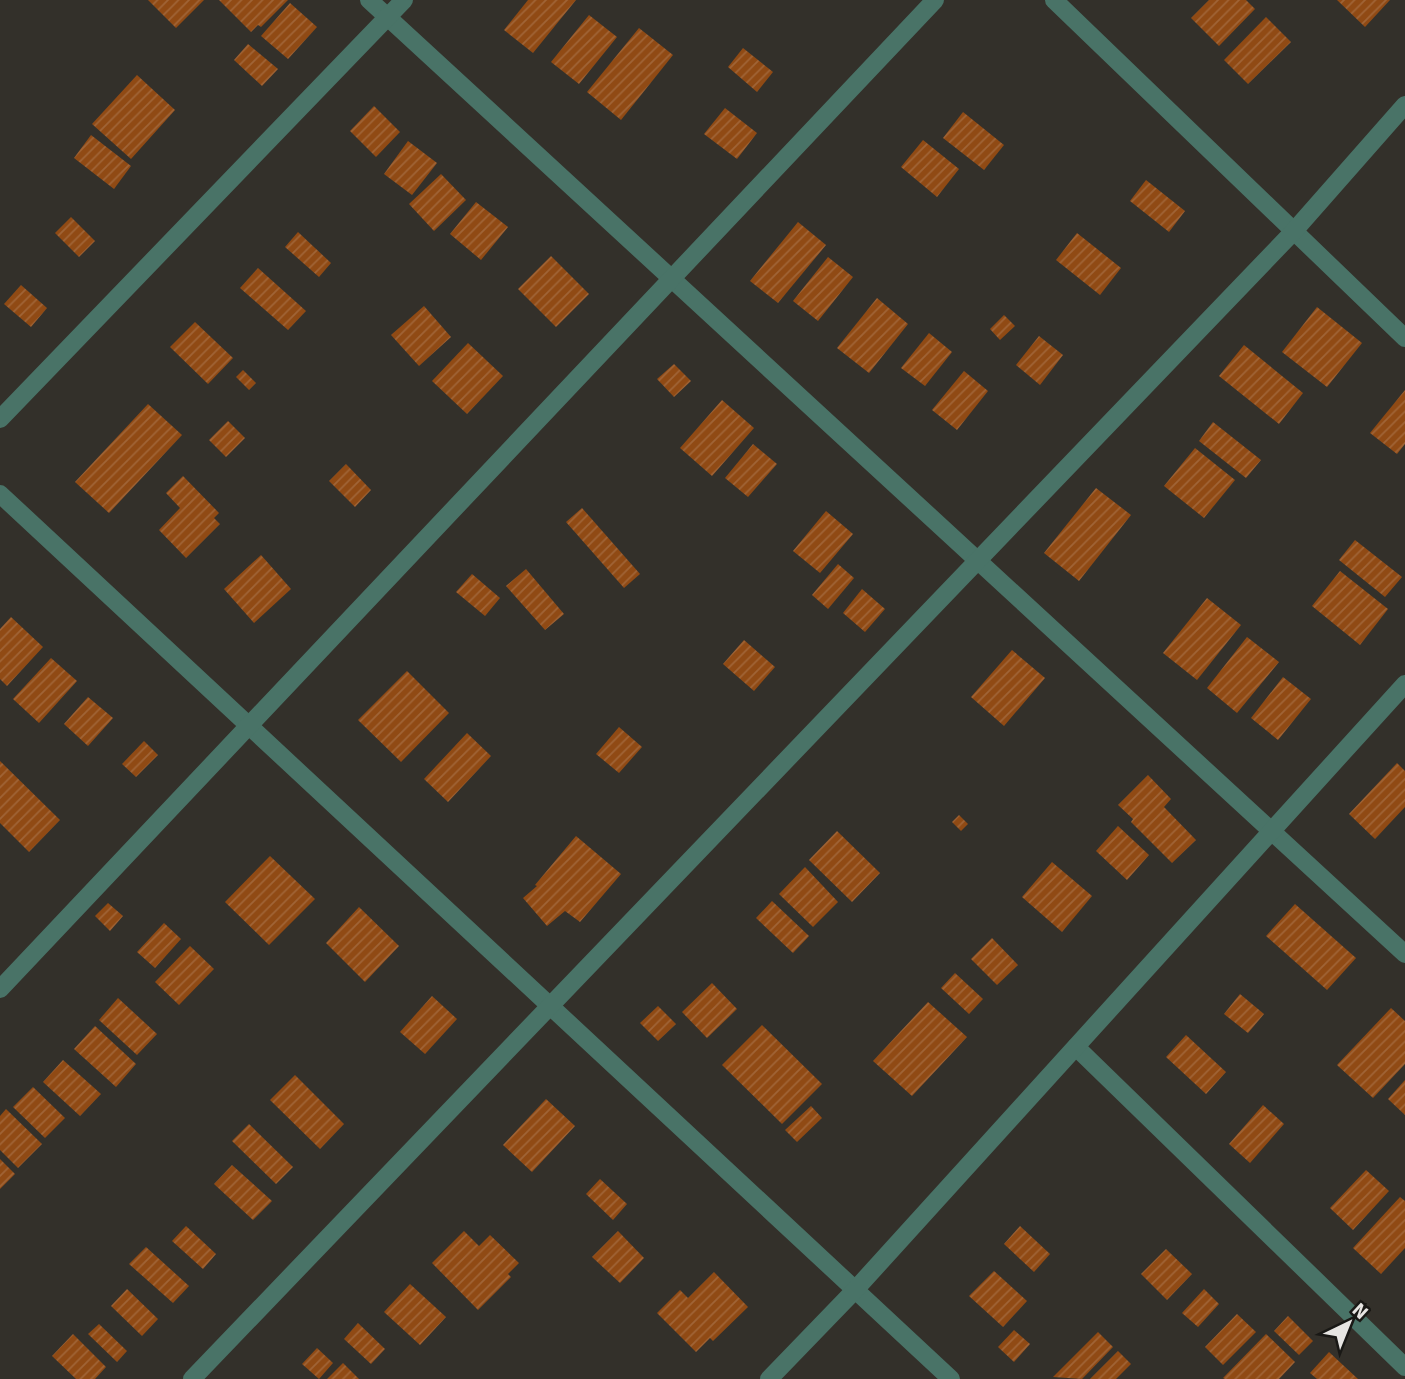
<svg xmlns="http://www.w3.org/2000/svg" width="1405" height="1379" font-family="Signika,sans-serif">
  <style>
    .building { fill: url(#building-hatch) }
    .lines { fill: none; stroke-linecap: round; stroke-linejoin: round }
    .street { stroke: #497367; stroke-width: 18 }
  </style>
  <defs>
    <pattern id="building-hatch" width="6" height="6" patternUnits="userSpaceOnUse" patternTransform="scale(1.75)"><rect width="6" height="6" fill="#904a14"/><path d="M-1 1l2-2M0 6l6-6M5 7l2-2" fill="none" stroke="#a06436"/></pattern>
  </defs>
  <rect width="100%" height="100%" fill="#33302a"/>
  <g class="building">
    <polygon points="148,0 204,0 176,28"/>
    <polygon points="219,0 288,0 261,27 258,25 251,32"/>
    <polygon points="528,0 576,0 533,53 504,30"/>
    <polygon points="1209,0 1246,0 1255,9 1219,46 1191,18"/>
    <polygon points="1337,0 1390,0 1365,27"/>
    <polygon points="290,3 317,27 288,59 261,36"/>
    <polygon points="589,15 617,37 579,84 551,62"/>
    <polygon points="1266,17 1291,42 1248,84 1224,60"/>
    <polygon points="639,28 673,55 621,120 587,92"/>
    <polygon points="248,44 278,69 262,86 234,60"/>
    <polygon points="743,48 773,72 757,92 728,67"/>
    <polygon points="137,75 175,110 131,159 92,124"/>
    <polygon points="374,106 400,132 376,157 350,131"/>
    <polygon points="725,108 757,133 737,159 704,134"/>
    <polygon points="963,112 1004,145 984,170 943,138"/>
    <polygon points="91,135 131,166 114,189 74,158"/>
    <polygon points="923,140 959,169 937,197 901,167"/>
    <polygon points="408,141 437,163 412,195 384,174"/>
    <polygon points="441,174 466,200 434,231 409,204"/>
    <polygon points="1146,180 1185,211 1169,232 1130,201"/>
    <polygon points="476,202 508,227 481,260 450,234"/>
    <polygon points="71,217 95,241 79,257 55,233"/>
    <polygon points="798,222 826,245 778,303 750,281"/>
    <polygon points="298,232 331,263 319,277 285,247"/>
    <polygon points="1077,233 1121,268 1100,295 1056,260"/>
    <polygon points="551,256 589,294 556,327 518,289"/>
    <polygon points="828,257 853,277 818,321 793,301"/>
    <polygon points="258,268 306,311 288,330 240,288"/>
    <polygon points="21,285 47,308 31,327 4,304"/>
    <polygon points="877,298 908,324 869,373 837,348"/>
    <polygon points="424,306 451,337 419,366 391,335"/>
    <polygon points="1317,307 1362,343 1327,387 1282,352"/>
    <polygon points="1004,315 1015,326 1000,340 990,329"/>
    <polygon points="195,322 233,358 208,384 170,347"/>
    <polygon points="929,333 952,352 925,386 901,368"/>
    <polygon points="1039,336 1063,355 1040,385 1016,365"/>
    <polygon points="468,343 503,376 467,414 432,381"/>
    <polygon points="1244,345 1303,393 1279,424 1219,376"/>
    <polygon points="674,364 691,381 674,397 657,379"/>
    <polygon points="243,370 256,383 249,390 236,377"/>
    <polygon points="964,371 988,391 957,430 932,410"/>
    <polygon points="1405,390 1405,444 1397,454 1370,433"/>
    <polygon points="722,400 754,428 712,476 680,448"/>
    <polygon points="148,404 182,435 109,513 75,482"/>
    <polygon points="228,421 245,438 226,457 209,440"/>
    <polygon points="1213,422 1261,460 1246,478 1199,441"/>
    <polygon points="753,444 777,464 748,497 725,478"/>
    <polygon points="1195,448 1235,480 1204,518 1164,486"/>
    <polygon points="346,464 371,490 355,507 329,481"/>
    <polygon points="183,476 219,513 214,518 220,524 186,558 159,530 180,508 166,493"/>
    <polygon points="1096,488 1131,515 1079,581 1044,553"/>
    <polygon points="582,508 640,574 624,588 566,522"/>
    <polygon points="826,511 853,534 820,573 793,551"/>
    <polygon points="1355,540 1402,577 1385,597 1339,560"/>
    <polygon points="261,555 291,589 254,623 224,589"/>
    <polygon points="838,564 854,578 828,609 812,595"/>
    <polygon points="526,569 564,614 545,630 506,586"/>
    <polygon points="1340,571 1388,609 1360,645 1312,606"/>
    <polygon points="472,574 500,598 485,616 456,592"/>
    <polygon points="862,589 885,609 865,632 843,613"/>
    <polygon points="1207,598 1241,625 1197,680 1163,653"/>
    <polygon points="11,617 43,647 7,686 0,679 0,629"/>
    <polygon points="1247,637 1279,662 1237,713 1207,688"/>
    <polygon points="744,640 775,667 754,691 723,664"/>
    <polygon points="1012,650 1045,678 1004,726 971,697"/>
    <polygon points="51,658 77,681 39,723 13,699"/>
    <polygon points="407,671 449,713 401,762 358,720"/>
    <polygon points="1283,677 1311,699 1278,740 1251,718"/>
    <polygon points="88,697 113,718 88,746 64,724"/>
    <polygon points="619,727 642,747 619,773 596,754"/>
    <polygon points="467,733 491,756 448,802 424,779"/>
    <polygon points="144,741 158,755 136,777 122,764"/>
    <polygon points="0,761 60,820 29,852 0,823"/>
    <polygon points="1397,763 1405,771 1405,807 1375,839 1349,814"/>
    <polygon points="1148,775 1171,799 1164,807 1196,840 1172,863 1131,822 1133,819 1118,805"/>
    <polygon points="959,815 968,824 961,831 952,822"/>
    <polygon points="1118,826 1149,855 1127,880 1096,851"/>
    <polygon points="837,831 880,873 852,902 809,860"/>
    <polygon points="576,836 621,874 580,922 565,911 547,926 523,898 537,886 535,885"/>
    <polygon points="270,856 315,899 269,945 225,902"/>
    <polygon points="1052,862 1092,896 1062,932 1022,897"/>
    <polygon points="805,867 838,902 813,927 779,894"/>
    <polygon points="772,901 809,936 793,953 756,918"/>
    <polygon points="108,903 123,916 110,931 95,916"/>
    <polygon points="1295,904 1356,958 1327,990 1266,936"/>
    <polygon points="359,907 399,946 365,982 326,943"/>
    <polygon points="164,923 181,939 155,968 137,952"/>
    <polygon points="992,938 1018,965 997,985 971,959"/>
    <polygon points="190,946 214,969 179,1005 155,982"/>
    <polygon points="955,973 983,999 969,1014 941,988"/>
    <polygon points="712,983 737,1009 707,1038 682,1012"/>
    <polygon points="1240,994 1264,1014 1248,1033 1224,1014"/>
    <polygon points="432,996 457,1019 425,1054 400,1032"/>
    <polygon points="118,998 157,1034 137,1055 99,1020"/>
    <polygon points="928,1002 967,1037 912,1096 873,1061"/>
    <polygon points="658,1006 676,1024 658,1041 640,1023"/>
    <polygon points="1391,1008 1405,1021 1405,1064 1373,1098 1337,1065"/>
    <polygon points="762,1025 822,1084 782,1124 722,1065"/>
    <polygon points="95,1026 136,1064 116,1087 74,1049"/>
    <polygon points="1186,1035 1226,1072 1206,1094 1166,1057"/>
    <polygon points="63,1060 101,1094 80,1116 43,1082"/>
    <polygon points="295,1075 344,1124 320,1149 270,1100"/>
    <polygon points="1405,1080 1405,1115 1388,1099"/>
    <polygon points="33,1087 65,1118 45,1138 13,1107"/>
    <polygon points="546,1099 575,1126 532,1172 503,1145"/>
    <polygon points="1263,1105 1284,1124 1250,1163 1229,1144"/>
    <polygon points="811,1106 822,1118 797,1142 785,1130"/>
    <polygon points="6,1109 42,1144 18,1168 0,1150 0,1116"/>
    <polygon points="249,1124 293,1167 276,1184 232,1141"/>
    <polygon points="0,1159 15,1174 0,1189"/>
    <polygon points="232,1165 272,1201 253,1220 214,1184"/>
    <polygon points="1366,1170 1389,1191 1353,1230 1330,1208"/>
    <polygon points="600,1179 627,1204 613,1220 586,1194"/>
    <polygon points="1400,1197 1405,1201 1405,1248 1381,1274 1353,1248"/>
    <polygon points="186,1226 216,1254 203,1269 172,1241"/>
    <polygon points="1020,1226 1050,1254 1034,1272 1004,1244"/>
    <polygon points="464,1231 479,1246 490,1235 519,1263 508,1274 511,1277 478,1310 432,1263"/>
    <polygon points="618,1231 644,1258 620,1283 592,1257"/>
    <polygon points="146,1247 189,1286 173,1303 129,1264"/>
    <polygon points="1166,1249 1192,1274 1167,1300 1141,1274"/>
    <polygon points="994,1271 1027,1301 1003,1327 969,1296"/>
    <polygon points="714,1272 748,1307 713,1341 710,1338 696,1352 657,1313 680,1290 688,1298"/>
    <polygon points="410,1284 446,1317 420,1345 384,1312"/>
    <polygon points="127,1289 158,1319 142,1336 111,1306"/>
    <polygon points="1204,1289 1219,1304 1198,1327 1182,1313"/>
    <polygon points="1237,1314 1256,1332 1223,1365 1205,1347"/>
    <polygon points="1288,1316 1313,1341 1299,1355 1274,1331"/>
    <polygon points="358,1323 385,1349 371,1364 344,1339"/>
    <polygon points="99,1324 127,1351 117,1362 88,1334"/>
    <polygon points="1014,1330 1030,1344 1014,1362 998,1347"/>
    <polygon points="1098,1332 1113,1347 1082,1379 1053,1377"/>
    <polygon points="73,1334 106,1367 95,1379 76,1379 52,1356"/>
    <polygon points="1266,1334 1295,1362 1279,1379 1225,1379 1223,1378"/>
    <polygon points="317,1348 333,1363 319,1379 302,1364"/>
    <polygon points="1118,1351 1131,1364 1116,1379 1090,1379"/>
    <polygon points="1329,1352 1358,1379 1317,1379 1310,1373"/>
    <polygon points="343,1363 359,1379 327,1379"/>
  </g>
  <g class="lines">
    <g class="street">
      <polyline points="369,0 1405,954"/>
      <polyline points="1054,0 1405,338"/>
      <polyline points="0,419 404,0"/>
      <polyline points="0,494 951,1379"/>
      <polyline points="0,989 935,0"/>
      <polyline points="1076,1047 1405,1367"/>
      <polyline points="192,1379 1294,231 1405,105"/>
      <polyline points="769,1379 855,1290 1405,684"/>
    </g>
  </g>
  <g transform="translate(1349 1323) rotate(43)" stroke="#191815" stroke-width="5" paint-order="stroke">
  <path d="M0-5L12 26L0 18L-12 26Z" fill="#e7e5e2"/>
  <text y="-10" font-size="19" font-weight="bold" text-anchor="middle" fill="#e7e5e2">N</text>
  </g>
</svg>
